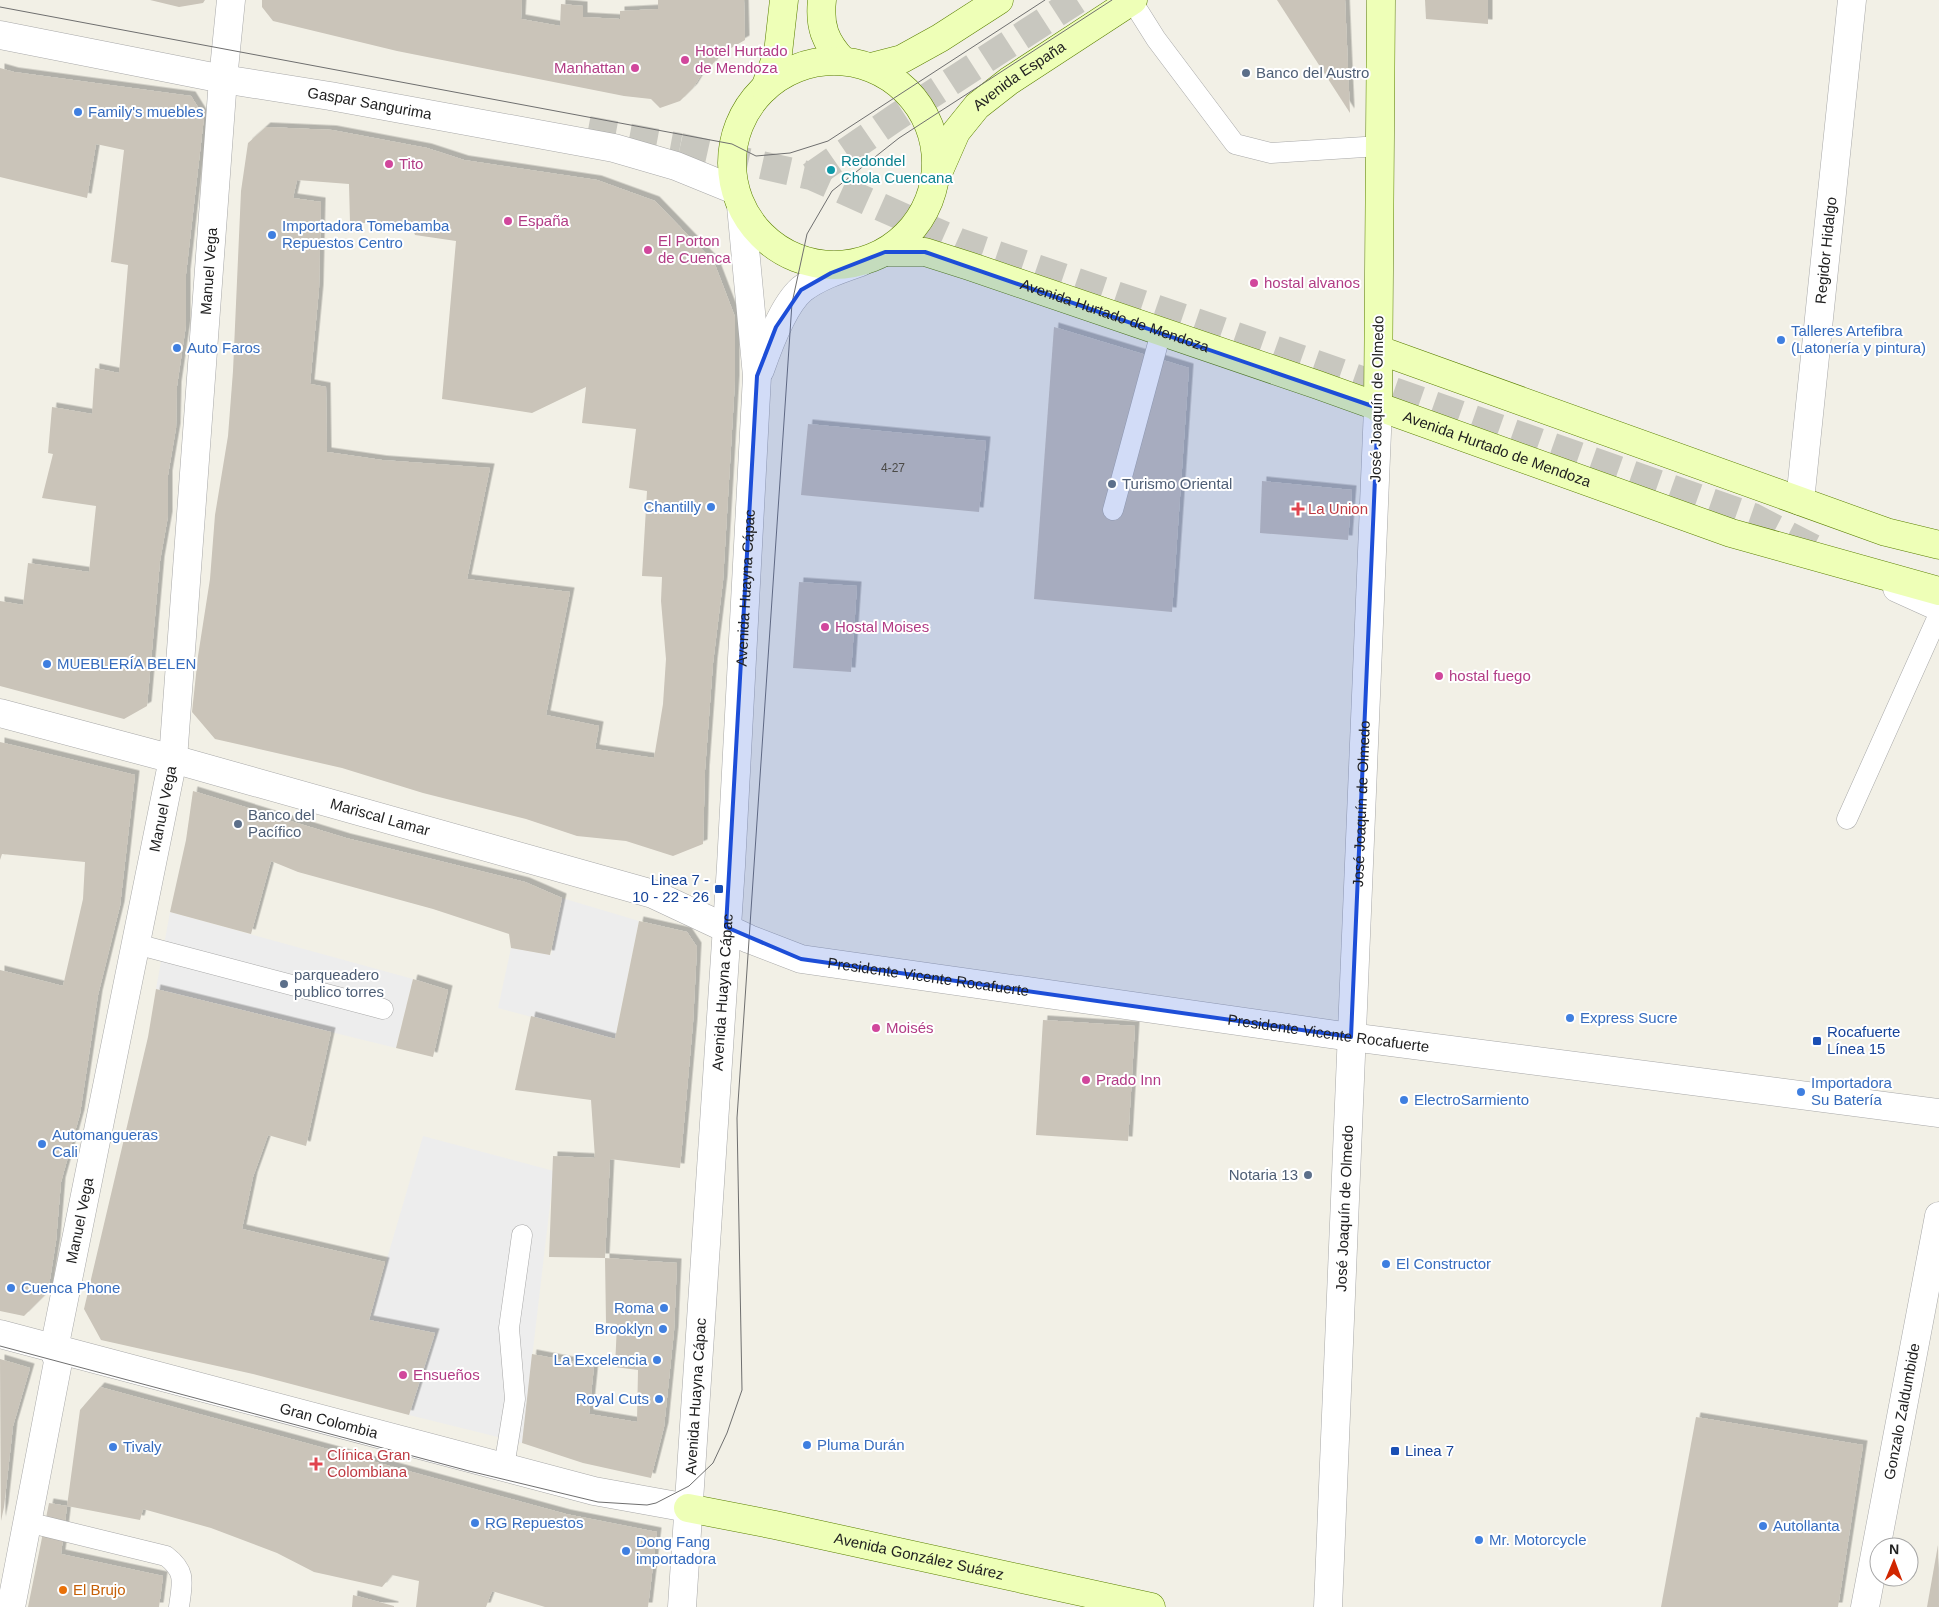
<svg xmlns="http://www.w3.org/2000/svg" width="1939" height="1607" font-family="Helvetica,sans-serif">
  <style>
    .parking { fill: #ededed }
    .building { fill: #cac4b9; fill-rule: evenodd; filter: url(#shadow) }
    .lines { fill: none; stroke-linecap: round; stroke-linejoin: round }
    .minor-tunnel { stroke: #c8c7bf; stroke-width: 28; stroke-dasharray: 28 14; stroke-linecap: butt }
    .tertiary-tunnel { stroke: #c8c7bf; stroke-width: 28; stroke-dasharray: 28 14; stroke-linecap: butt }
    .service-casing { stroke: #a8a8a8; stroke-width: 21 }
    .minor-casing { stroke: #a8a8a8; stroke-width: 29 }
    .tertiary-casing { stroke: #a8a8a8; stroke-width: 29 }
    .secondary-casing { stroke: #5a7f00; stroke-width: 29 }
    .service { stroke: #fff; stroke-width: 20 }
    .minor { stroke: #fff; stroke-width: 28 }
    .tertiary { stroke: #fff; stroke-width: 28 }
    .secondary { stroke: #eeffb7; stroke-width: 28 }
    .tram { stroke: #6f6f6f; stroke-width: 1 }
    .marked { fill: #1d4ed8; fill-opacity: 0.2; stroke: #1d4ed8; stroke-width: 4; stroke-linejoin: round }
    .hotel-dot { fill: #d1479c; stroke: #fff; stroke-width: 2 }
    .service-dot { fill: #5c6f8a; stroke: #fff; stroke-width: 2 }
    .shop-dot { fill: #3f7fe0; stroke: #fff; stroke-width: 2 }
    .culture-dot { fill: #0f9aa8; stroke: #fff; stroke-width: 2 }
    .health-dot { fill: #e0444e; stroke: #fff; stroke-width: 2 }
    .transit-dot { fill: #1a4fb4; stroke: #fff; stroke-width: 2 }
    .food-dot { fill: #e8710a; stroke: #fff; stroke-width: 2 }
    .labels { text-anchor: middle; stroke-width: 4; stroke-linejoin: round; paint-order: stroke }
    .number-label { font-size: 12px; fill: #4b4a47 }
    .hotel-label { font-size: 15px; fill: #b23c85; stroke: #fff; text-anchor: start }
    .service-label { font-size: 15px; fill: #4e5e75; stroke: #fff; text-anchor: start }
    .street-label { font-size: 15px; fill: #212121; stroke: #fff }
    .shop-label { font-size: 15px; fill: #366cbe; stroke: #fff; text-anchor: start }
    .culture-label { font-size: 15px; fill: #0d838f; stroke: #fff; text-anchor: start }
    .health-label { font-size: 15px; fill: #be3a42; stroke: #fff; text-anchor: start }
    .transit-label { font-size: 15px; fill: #164399; stroke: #fff; text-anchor: start }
    .food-label { font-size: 15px; fill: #c56008; stroke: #fff; text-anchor: start }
  </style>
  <defs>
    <filter id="shadow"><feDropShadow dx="4.5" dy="-4.5" stdDeviation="0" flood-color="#0004"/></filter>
  </defs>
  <rect width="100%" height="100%" fill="#f2f0e6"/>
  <g class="parking">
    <polygon points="562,898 639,921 615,1039 498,1008 511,948 551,955"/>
    <polygon points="170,912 413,979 396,1048 156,989"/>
    <polygon points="423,1136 554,1171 522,1443 409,1415 435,1333 369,1320"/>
  </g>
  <g class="building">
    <polygon points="150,0 205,0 203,3 179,7"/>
    <polygon points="262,0 522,0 521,19 560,26 561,4 583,6 583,17 620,19 620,11 658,9 658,0 744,0 745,40 719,55 712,65 704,70 693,88 680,101 660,108 651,99 624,96 397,51 273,21 262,7"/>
    <polygon points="1277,0 1345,0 1350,113"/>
    <polygon points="1425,0 1488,0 1488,24 1426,19"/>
    <polygon points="0,68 14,72 191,96 204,117 186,274 186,325 177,386 176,428 168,475 168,516 160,561 147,706 124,719 0,686 0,601 23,605 28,563 89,572 96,506 42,498 53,454 48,453 52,407 92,414 95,368 119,373 128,265 111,262 124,150 96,144 87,198 0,177"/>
    <path d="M266 127 332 130 427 148 464 160 597 180 655 201 714 262 735 317V380L723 581 713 663 705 770 703 844 673 856 626 841 577 836 526 819 423 793 342 768 215 739 192 712 198 656 210 579 215 515 228 436 233 371 241 191 248 143ZM297 180 349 184 350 223H411L415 235 456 241 442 399 532 413 586 387 582 423 636 429 629 488 647 491 642 576 662 577 661 601 666 659 663 704 654 758 595 749 599 726 546 715 570 592 467 579 490 468 382 460 327 452 326 387 310 384 319 289 321 202 293 198Z"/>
    <polygon points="1054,327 1189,368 1172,612 1034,599"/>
    <polygon points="808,424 986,441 979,512 801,495"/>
    <polygon points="1262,481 1352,490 1348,540 1260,533"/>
    <polygon points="799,582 857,586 851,672 793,668"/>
    <polygon points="0,742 135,775 120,906 98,995 80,1114 61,1182 56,1241 48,1292 24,1316 0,1311 0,970 63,986 83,899 85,862 2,854 0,860"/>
    <polygon points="193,791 346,838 525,882 562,898 550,955 511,948 509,934 433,909 298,872 271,861 251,934 170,912 186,840"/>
    <polygon points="639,921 687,932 697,947 693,1023 680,1168 610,1159 605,1258 549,1257 553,1156 595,1158 591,1100 515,1090 531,1016 615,1039"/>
    <polygon points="413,979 448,990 433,1057 396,1048"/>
    <polygon points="156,989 331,1032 306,1146 268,1135 253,1177 242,1229 385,1262 369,1320 435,1333 409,1415 253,1374 101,1340 84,1309 148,1037"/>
    <polygon points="1043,1020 1135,1026 1128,1141 1036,1135"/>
    <polygon points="605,1258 677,1263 674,1331 664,1427 651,1478 583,1463 522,1443 532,1354 594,1366 589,1414 637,1422 638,1370 615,1367 617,1324 606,1323"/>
    <polygon points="0,1359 30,1368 13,1426 4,1507 1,1521"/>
    <polygon points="100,1387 566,1514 657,1532 648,1607 545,1607 492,1591 486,1607 416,1607 419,1581 392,1575 382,1587 314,1572 277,1553 211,1528 143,1509 140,1520 67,1506 61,1554 163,1576 159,1607 28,1607 49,1503 67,1506 80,1410"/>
    <polygon points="1696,1417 1863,1445 1838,1607 1661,1607"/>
    <polygon points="1938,1545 1939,1607 1927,1607"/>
    <polygon points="353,1595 394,1606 394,1607 352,1607"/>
  </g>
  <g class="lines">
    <polyline class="minor-tunnel" points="588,130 680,147"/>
    <g class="tertiary-tunnel">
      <polyline points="680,147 811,176 959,242 1219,330 1753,517 1819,551"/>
      <polyline points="811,176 895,118 1077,0"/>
    </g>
    <defs>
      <g id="service">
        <polyline points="1132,1 1156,39 1235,144 1271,153 1380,146"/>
        <polyline points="1113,510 1161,332"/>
        <polyline points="1847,819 1939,614"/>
        <polyline points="136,944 383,1009"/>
        <polyline points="504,1467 515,1399 509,1328 522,1235"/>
        <path d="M27 1522 166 1556C187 1572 182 1583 179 1607"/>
      </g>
      <g id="minor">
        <path id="s1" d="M0 35 223 79 330 96 614 148 676 166 735 190"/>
        <path id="s2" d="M1800 501 1852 0"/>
        <polyline points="1897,588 1939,607"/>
        <path id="s3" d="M0 713 173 759 653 894 749 939 801 959 1351 1037 1939 1113"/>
        <path id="s4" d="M0 1334 594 1491 688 1508"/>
        <path id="s5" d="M11 1607 58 1362 54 1349 173 759 223 79 231 0"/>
        <path id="s6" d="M1328 1607 1378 408"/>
        <path id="s7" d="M1865 1607 1939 1216"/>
      </g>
      <g id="tertiary">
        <path d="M760 370C768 347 783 305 802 289 819 276 841 269 861 262"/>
        <path id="s8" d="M682 1607 731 866 757 376 741 206"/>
      </g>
      <g id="secondary">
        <path d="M822 0C819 26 825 42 843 61"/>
        <circle cx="834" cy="163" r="102"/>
        <polyline points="871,67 902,59 940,38 999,0"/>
        <polyline points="765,88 778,53 784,0"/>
        <path id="s9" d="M938 173 956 132 977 106 1009 81 1133 0"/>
        <path id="s10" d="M885 252H925L969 266 1318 385 1731 533 1939 591"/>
        <polyline points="1379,350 1886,532 1939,545"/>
        <polyline points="1378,408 1381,0"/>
        <path id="s11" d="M688 1508 775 1525 1151 1607"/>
      </g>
    </defs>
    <use href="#service" class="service-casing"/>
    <use href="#minor" class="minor-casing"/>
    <use href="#tertiary" class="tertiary-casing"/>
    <use href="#secondary" class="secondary-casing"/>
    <use href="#service" class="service"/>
    <use href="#minor" class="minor"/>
    <use href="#tertiary" class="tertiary"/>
    <use href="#secondary" class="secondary"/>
    <g class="tram">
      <polyline points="0,7 732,144 756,156 790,153 828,141 1045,0"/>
      <polyline points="0,1346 469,1471 598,1502 647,1505 656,1503 689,1486 713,1463 727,1433 742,1390 737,1118 792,303 807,234 832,191 899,138 1112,0"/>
    </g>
  </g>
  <path class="marked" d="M885 252H925L1378 408 1351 1037 801 959 726 927 757 376 776 327 801 290 831 273Z"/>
  <g class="hotel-dot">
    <circle cx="685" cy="60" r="5"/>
    <circle cx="635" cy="68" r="5"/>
    <circle cx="389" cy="164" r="5"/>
    <circle cx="508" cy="221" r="5"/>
    <circle cx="648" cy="250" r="5"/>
    <circle cx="1254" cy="283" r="5"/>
    <circle cx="825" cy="627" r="5"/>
    <circle cx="1439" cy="676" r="5"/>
    <circle cx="876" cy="1028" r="5"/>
    <circle cx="1086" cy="1080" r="5"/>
    <circle cx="403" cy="1375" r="5"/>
  </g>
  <g class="service-dot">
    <circle cx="1246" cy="73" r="5"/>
    <circle cx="1112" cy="484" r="5"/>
    <circle cx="238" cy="824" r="5"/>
    <circle cx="284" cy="984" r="5"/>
    <circle cx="1308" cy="1175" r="5"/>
  </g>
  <g class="shop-dot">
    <circle cx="78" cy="112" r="5"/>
    <circle cx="272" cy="235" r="5"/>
    <circle cx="1781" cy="340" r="5"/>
    <circle cx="177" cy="348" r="5"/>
    <circle cx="711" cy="507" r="5"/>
    <circle cx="47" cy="664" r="5"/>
    <circle cx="1570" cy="1018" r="5"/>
    <circle cx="1801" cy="1092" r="5"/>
    <circle cx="1404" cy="1100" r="5"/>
    <circle cx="42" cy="1144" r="5"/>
    <circle cx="1386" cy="1264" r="5"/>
    <circle cx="11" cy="1288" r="5"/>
    <circle cx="664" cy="1308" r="5"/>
    <circle cx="663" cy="1329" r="5"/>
    <circle cx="657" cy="1360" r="5"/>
    <circle cx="659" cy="1399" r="5"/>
    <circle cx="807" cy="1445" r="5"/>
    <circle cx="113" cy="1447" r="5"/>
    <circle cx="475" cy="1523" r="5"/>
    <circle cx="1763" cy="1526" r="5"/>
    <circle cx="1479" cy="1540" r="5"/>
    <circle cx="626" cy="1551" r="5"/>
  </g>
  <circle class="culture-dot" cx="831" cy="170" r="5"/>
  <g class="health-dot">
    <path d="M1295.5 501.5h5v5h5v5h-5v5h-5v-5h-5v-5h5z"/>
    <path d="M313.5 1456.5h5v5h5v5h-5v5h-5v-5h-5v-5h5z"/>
  </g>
  <g class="transit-dot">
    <rect x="714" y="884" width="10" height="10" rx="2.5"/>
    <rect x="1812" y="1036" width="10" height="10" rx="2.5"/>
    <rect x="1390" y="1446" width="10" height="10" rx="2.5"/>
  </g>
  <circle class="food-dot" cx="63" cy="1590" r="5"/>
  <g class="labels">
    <g class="number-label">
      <text x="893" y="472">4-27</text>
    </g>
    <g class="hotel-label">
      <text x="695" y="56">Hotel Hurtado<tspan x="695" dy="17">de Mendoza</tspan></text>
      <text x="625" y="73" text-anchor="end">Manhattan</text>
      <text x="399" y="169">Tito</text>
      <text x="518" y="226">España</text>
      <text x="658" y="246">El Porton<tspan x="658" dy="17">de Cuenca</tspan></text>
      <text x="1264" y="288">hostal alvanos</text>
      <text x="835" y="632">Hostal Moises</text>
      <text x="1449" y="681">hostal fuego</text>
      <text x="886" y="1033">Moisés</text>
      <text x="1096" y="1085">Prado Inn</text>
      <text x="413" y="1380">Ensueños</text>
    </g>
    <g class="service-label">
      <text x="1256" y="78">Banco del Austro</text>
      <text x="1122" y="489">Turismo Oriental</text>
      <text x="248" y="820">Banco del<tspan x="248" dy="17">Pacífico</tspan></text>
      <text x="294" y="980">parqueadero<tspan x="294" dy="17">publico torres</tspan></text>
      <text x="1298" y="1180" text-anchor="end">Notaria 13</text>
    </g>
    <g class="street-label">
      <text dy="5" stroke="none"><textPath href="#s9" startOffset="130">Avenida España</textPath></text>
      <text dy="5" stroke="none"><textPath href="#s1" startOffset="376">Gaspar Sangurima</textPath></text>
      <text dy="5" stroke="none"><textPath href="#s2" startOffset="252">Regidor Hidalgo</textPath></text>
      <text dy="5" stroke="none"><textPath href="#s5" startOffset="1354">Manuel Vega</textPath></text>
      <text dy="5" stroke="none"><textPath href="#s10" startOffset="240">Avenida Hurtado de Mendoza</textPath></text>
      <text transform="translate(1377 399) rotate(-89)" y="5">José Joaquín de Olmedo</text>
      <text dy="5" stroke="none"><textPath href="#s10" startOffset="645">Avenida Hurtado de Mendoza</textPath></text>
      <text dy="5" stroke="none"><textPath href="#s8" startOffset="1021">Avenida Huayna Cápac</textPath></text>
      <text dy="5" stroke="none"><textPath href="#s6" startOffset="804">José Joaquín de Olmedo</textPath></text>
      <text dy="5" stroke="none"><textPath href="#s5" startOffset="814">Manuel Vega</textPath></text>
      <text dy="5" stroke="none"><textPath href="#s3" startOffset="394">Mariscal Lamar</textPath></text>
      <text dy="5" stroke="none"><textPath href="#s3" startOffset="968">Presidente Vicente Rocafuerte</textPath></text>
      <text dy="5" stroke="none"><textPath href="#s8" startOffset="616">Avenida Huayna Cápac</textPath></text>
      <text dy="5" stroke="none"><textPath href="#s3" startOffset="1372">Presidente Vicente Rocafuerte</textPath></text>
      <text dy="5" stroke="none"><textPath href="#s6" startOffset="399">José Joaquín de Olmedo</textPath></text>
      <text dy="5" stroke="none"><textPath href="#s5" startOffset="394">Manuel Vega</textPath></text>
      <text dy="5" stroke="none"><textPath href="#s8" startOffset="211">Avenida Huayna Cápac</textPath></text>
      <text dy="5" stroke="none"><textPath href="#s7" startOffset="199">Gonzalo Zaldumbide</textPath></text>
      <text dy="5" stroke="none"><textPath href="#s4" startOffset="340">Gran Colombia</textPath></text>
      <text dy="5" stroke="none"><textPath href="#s11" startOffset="236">Avenida González Suárez</textPath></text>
    </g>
    <g class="shop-label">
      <text x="88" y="117">Family's muebles</text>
      <text x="282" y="231">Importadora Tomebamba<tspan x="282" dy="17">Repuestos Centro</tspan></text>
      <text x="1791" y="336">Talleres Artefibra<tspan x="1791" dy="17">(Latonería y pintura)</tspan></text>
      <text x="187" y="353">Auto Faros</text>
      <text x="701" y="512" text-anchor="end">Chantilly</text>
      <text x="57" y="669">MUEBLERÍA BELEN</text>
      <text x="1580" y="1023">Express Sucre</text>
      <text x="1811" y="1088">Importadora<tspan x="1811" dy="17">Su Batería</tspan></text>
      <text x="1414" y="1105">ElectroSarmiento</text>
      <text x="52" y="1140">Automangueras<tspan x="52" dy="17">Cali</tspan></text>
      <text x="1396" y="1269">El Constructor</text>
      <text x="21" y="1293">Cuenca Phone</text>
      <text x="654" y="1313" text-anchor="end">Roma</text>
      <text x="653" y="1334" text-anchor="end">Brooklyn</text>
      <text x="647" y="1365" text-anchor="end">La Excelencia</text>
      <text x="649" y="1404" text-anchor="end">Royal Cuts</text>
      <text x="817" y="1450">Pluma Durán</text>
      <text x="123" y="1452">Tivaly</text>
      <text x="485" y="1528">RG Repuestos</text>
      <text x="1773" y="1531">Autollanta</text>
      <text x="1489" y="1545">Mr. Motorcycle</text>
      <text x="636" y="1547">Dong Fang<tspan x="636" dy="17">importadora</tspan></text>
    </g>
    <g class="culture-label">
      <text x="841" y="166">Redondel<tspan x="841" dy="17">Chola Cuencana</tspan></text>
    </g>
    <g class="health-label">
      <text x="1308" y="514">La Union</text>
      <text x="327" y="1460">Clínica Gran<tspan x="327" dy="17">Colombiana</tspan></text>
    </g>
    <g class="transit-label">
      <text x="709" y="885" text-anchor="end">Linea 7 -<tspan x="709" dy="17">10 - 22 - 26</tspan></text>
      <text x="1827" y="1037">Rocafuerte<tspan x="1827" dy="17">Línea 15</tspan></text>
      <text x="1405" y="1456">Linea 7</text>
    </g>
    <g class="food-label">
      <text x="73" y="1595">El Brujo</text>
    </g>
  </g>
  <g transform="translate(1894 1562) rotate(1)"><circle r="24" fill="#ffffff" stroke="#a6a6a6"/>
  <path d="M0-4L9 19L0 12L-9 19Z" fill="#d12600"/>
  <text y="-8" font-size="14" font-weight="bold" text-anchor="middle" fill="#212121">N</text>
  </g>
</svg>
